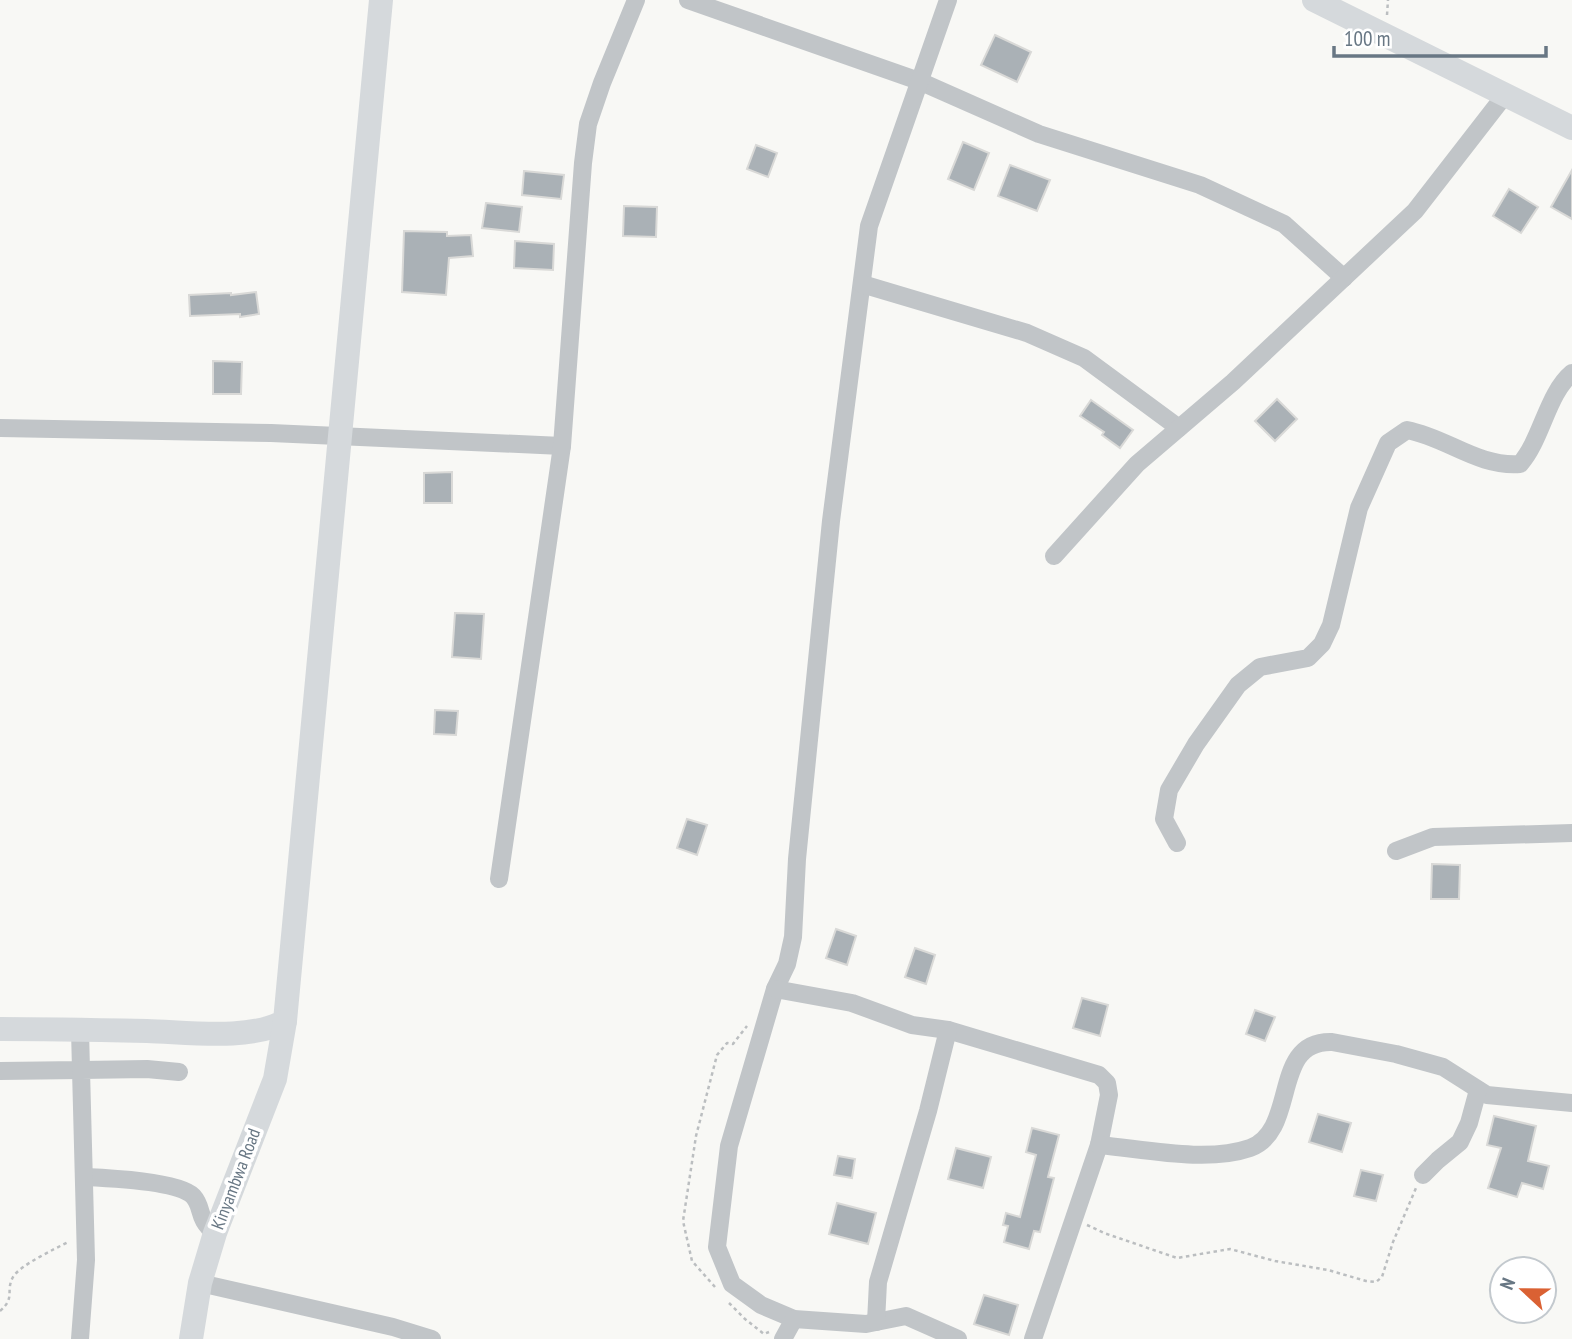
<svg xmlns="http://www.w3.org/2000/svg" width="1572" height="1339" font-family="'PT Sans Narrow',sans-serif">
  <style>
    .building { fill: #aab1b6; stroke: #d9d9d7; stroke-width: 2 }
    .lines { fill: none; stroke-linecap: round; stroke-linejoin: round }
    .path { stroke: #bbbec0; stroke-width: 2.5; stroke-dasharray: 3.5 3.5; stroke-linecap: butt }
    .street { stroke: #c1c5c8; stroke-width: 18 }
    .secondary { stroke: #d5d9dc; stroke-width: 24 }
    .labels { text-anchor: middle; stroke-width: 7; stroke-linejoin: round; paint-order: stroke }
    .street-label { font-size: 18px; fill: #687784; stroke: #fff }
  </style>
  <rect width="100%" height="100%" fill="#f8f8f5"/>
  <g class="building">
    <polygon points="995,35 1031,52 1017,82 981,65"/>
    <polygon points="963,142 989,153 974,190 948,179"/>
    <polygon points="756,145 777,153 768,177 747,169"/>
    <polygon points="1010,165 1050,180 1037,211 998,196"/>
    <polygon points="1572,170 1572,219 1551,207"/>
    <polygon points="524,171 564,175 561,199 522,195"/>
    <polygon points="1509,189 1538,207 1521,233 1493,216"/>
    <polygon points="486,203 522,207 519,232 482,228"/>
    <polygon points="624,206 657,207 656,237 623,236"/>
    <polygon points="404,231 447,232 447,236 471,235 473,256 449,258 446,295 402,292"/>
    <polygon points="515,241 554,244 553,270 514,268"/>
    <polygon points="256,292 259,314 240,317 240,314 190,316 189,295 231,293 231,295"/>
    <polygon points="213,361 242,362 241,394 213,394"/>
    <polygon points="1277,399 1297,419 1275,441 1255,421"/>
    <polygon points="1091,400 1133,430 1120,448 1102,435 1104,432 1080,416"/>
    <polygon points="452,472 452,503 424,503 424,473"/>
    <polygon points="455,613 484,614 481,659 452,657"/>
    <polygon points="435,710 458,711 456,735 434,734"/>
    <polygon points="687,819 707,825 697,855 677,848"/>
    <polygon points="1432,864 1460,865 1459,899 1431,899"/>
    <polygon points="836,929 856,936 847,965 826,958"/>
    <polygon points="915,948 935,955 926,984 905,977"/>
    <polygon points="1082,998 1108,1005 1100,1036 1073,1028"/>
    <polygon points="1255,1010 1275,1017 1265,1041 1246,1034"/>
    <polygon points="1318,1114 1351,1123 1342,1152 1309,1142"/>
    <polygon points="1494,1116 1536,1126 1528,1161 1549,1166 1543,1189 1522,1183 1517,1197 1488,1188 1501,1148 1487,1145"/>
    <polygon points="1032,1128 1059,1135 1048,1177 1054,1178 1040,1232 1034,1231 1029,1249 1004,1242 1008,1226 1003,1225 1006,1213 1020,1217 1036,1155 1026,1152"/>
    <polygon points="956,1148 991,1157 983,1188 948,1179"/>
    <polygon points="838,1156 855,1159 852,1178 834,1175"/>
    <polygon points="1361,1170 1383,1175 1376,1201 1354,1196"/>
    <polygon points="837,1203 876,1213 868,1244 829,1234"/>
    <polygon points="984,1295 1018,1305 1009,1335 974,1324"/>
  </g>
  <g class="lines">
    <g class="path">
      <polyline points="1387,15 1388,0"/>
      <polyline points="1087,1225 1104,1233 1177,1258 1230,1249 1275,1261 1328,1270 1366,1281 1376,1282 1382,1277 1393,1242 1416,1188"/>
      <polyline points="715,1287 692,1261 683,1221 696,1136 717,1055 727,1043 733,1044 747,1026"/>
      <polyline points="729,1303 745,1319 764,1334 769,1332"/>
      <path d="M0 1311C16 1297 5 1292 13 1277 20 1265 55 1249 68 1242"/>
    </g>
    <g class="street">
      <polyline points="688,0 919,81 1039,134 1200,185 1284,224 1344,278"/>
      <polyline points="948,0 869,226 831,521 797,859 793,937 787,964 775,989 729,1146 717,1247 732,1284 761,1305 794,1319 866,1324 906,1316 958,1339"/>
      <polyline points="862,284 1027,333 1084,358 1179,428"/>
      <polyline points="0,428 271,433 562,446"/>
      <polyline points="1054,556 1137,464 1233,382 1415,211 1505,95"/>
      <path d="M1177 843 1164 819 1169 790 1196 744 1238 685 1260 667 1308 658 1322 644 1331 625 1359 508 1388 443 1407 430C1448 438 1477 467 1520 464 1542 439 1547 394 1572 373"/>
      <polyline points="1396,851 1433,837 1572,833"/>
      <polyline points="499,879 562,446 583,163 588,124 602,83 636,0"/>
      <polyline points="775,989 852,1003 912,1025 948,1030 1099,1075 1107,1083 1109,1095 1099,1145 1033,1339"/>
      <polyline points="0,1071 81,1070 80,1030"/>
      <path d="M1099 1145C1144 1149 1207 1163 1250 1148 1299 1130 1270 1040 1332 1042L1396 1054 1443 1067 1487 1095 1572 1103"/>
      <polyline points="1423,1175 1438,1160 1460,1142 1469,1123 1478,1090"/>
      <path d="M84 1177C106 1178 178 1181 193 1196 204 1208 196 1218 215 1233"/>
      <polyline points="200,1283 393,1327 432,1339"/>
      <polyline points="876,1322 878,1282 928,1111 948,1030"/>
      <polyline points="80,1339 86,1260 81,1070 147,1069 179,1072"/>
      <polyline points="783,1339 794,1319"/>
    </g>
    <g class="secondary">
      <polyline points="1314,0 1572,128"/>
      <path d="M0 1029C49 1029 98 1030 147 1031 187 1032 250 1041 285 1021L381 0"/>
      <polyline points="191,1339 200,1283 215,1233 275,1079 285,1021"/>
    </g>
  </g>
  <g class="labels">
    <g class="street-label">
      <text transform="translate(236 1179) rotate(-69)" y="6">Kinyambwa Road</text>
    </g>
  </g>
  <g transform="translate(1523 1290) rotate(292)"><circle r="33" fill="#ffffff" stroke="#c3c9ce" stroke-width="2"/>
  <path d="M0-5L12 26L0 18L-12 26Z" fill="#da6133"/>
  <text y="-10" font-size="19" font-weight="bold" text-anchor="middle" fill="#687784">N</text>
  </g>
  <path d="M1334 46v10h212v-10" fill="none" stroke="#687784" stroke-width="3.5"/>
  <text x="1344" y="46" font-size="21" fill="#687784" stroke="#ffffff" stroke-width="5" paint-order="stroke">100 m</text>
</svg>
